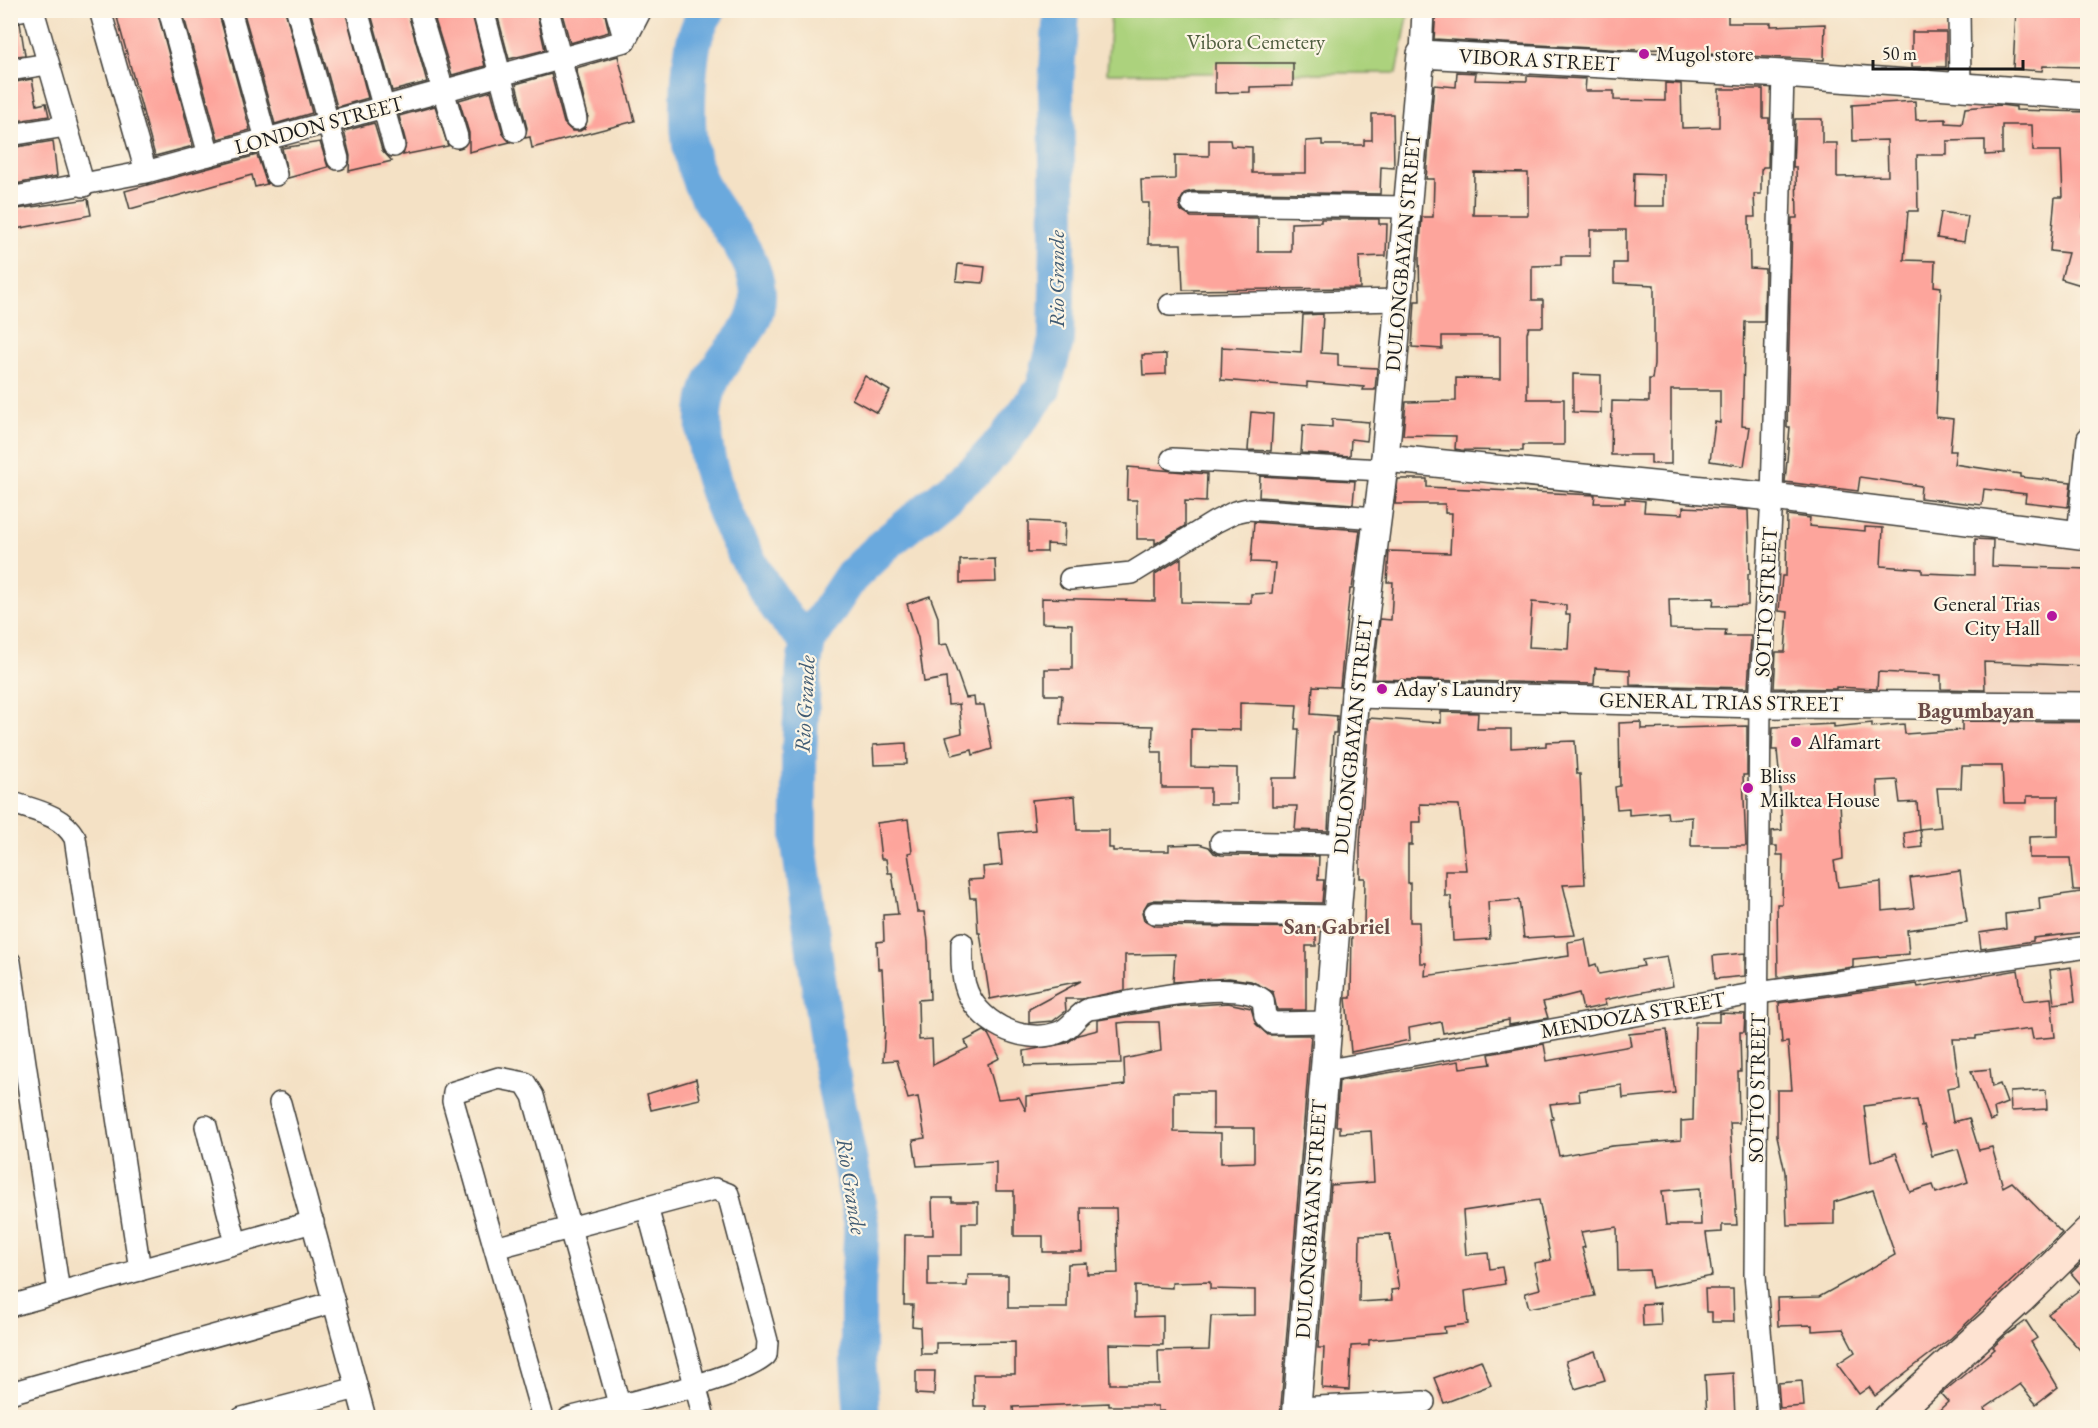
<svg xmlns="http://www.w3.org/2000/svg" width="2098" height="1428" font-family="'EB Garamond',serif">
  <style>
    .built { fill: #f3d4bf }
    .green { fill: #acd27d; stroke: #64774c; stroke-width: 1.5 }
    .lines { fill: none; stroke-linecap: round; stroke-linejoin: round }
    .river { stroke: #6ba9dd; stroke-width: 36 }
    .building { fill: #fda59c; fill-rule: evenodd }
    .minor-casing { stroke: #3c3a35; stroke-width: 24 }
    .tertiary-casing { stroke: #3c3a35; stroke-width: 30 }
    .secondary-casing { stroke: #3c3a35; stroke-width: 33 }
    .minor { stroke: #fff; stroke-width: 21 }
    .tertiary { stroke: #fff; stroke-width: 27 }
    .secondary { stroke: #fee3d2; stroke-width: 30 }
    .poi-dot { fill: #b5179e; stroke: #fcf5e5; stroke-width: 2 }
    .labels { text-anchor: middle; stroke-width: 4.5; stroke-linejoin: round; paint-order: stroke }
    .park-label { font-size: 21px; fill: #4e5c3e; stroke: #fcf5e5 }
    .poi-label { font-size: 21px; fill: #1c1c1c; stroke: #fcf5e5; text-anchor: start }
    .street-label { font-size: 21px; fill: #1c1c1c; stroke: #fcf5e5 }
    .water-label { font-size: 22px; font-style: italic; fill: #405b73; stroke: #fcf5e5 }
    .neighbourhood-label { font-size: 22px; font-weight: bold; fill: #6b4c49; stroke: #fcf5e5 }
  </style>
  <rect width="100%" height="100%" fill="#fcf5e5"/>
  <filter id="ink" filterUnits="userSpaceOnUse"><feTurbulence type="fractalNoise" baseFrequency=".0167" numOctaves="2"/><feDisplacementMap in="SourceGraphic" scale="12" xChannelSelector="R" yChannelSelector="G"/><feConvolveMatrix kernelMatrix="1 2 1 2 8 2 1 2 1" color-interpolation-filters="sRGB"/></filter>
  <filter id="wash" filterUnits="userSpaceOnUse"><feTurbulence type="fractalNoise" baseFrequency=".008" numOctaves="4" result="noise"/><feDisplacementMap in="SourceGraphic" scale="24" xChannelSelector="R" yChannelSelector="G"/><feGaussianBlur stdDeviation="1.35" result="paint"/><feColorMatrix in="noise" values="0 0 0 0 0 0 0 0 0 0 0 0 0 0 0 0 0 1.4 0 .05"/><feComposite in="paint" operator="in"/></filter>
  <g filter="url(#wash)">
    <rect width="100%" height="100%" fill="#f4e1c5"/>
    <polygon class="built" points="1974,535 2087,544 2087,702 1970,701"/>
    <polygon class="green" points="1111,11 1409,11 1397,73 1107,73"/>
    <g class="lines">
      <g class="river">
        <path d="M708 10C693 30 691 55 689 79 687 115 686 148 700 182 717 219 756 252 758 294 759 332 725 349 712 380 682 448 741 555 780 611 788 622 799 631 808 641"/>
        <polyline points="862,1418 858,1360 858,1288 862,1224 830,1062 799,845 799,752 804,665 808,641 850,578 884,545 977,469 1005,439 1043,389 1056,341 1058,235 1056,86 1061,10"/>
      </g>
    </g>
    <g id="blocks">
      <g class="building">
        <polygon points="115,10 157,10 193,146 155,156"/>
        <polygon points="182,10 218,10 250,130 218,139"/>
        <polygon points="243,10 285,10 312,113 275,124"/>
        <polygon points="310,10 345,10 368,98 337,107"/>
        <polygon points="370,10 407,10 427,82 392,91"/>
        <polygon points="432,10 471,10 485,66 452,75"/>
        <polygon points="496,10 536,10 545,50 509,59"/>
        <polygon points="561,10 604,10 609,32 570,43"/>
        <polygon points="1436,10 1728,10 1728,23 1771,23 1771,26 1825,24 1824,60 1667,52 1667,49 1626,50 1434,39"/>
        <polygon points="2016,10 2088,10 2088,55 2085,55 2084,67 2043,66 2042,71 2013,69"/>
        <polygon points="20,23 25,55 10,57 10,24"/>
        <rect x="1912" y="32" width="34" height="35"/>
        <polygon points="618,56 635,121 532,148 530,137 525,138 527,128 516,84 551,74 564,123 572,131 580,131 585,128 588,116 576,68"/>
        <polygon points="1215,63 1293,63 1293,86 1250,87 1250,92 1215,93"/>
        <path d="M1457 72 1476 73 1475 80 1527 81V76L1586 79 1585 91H1614V100L1665 101V83L1681 84 1682 128 1719 127V89H1763V118H1769L1768 167H1763L1761 170V194H1754L1755 217H1749L1750 268 1765 269 1764 322H1745L1742 426 1750 427 1744 466 1710 461 1715 422 1720 423V390H1671V464H1651V455H1611L1612 401 1649 402V379H1652L1654 365V285L1614 283V263H1626V230H1590V256H1561V265L1532 266V300H1543V327H1529L1527 333V399H1564V445H1523V451L1461 450 1455 449 1456 436 1403 435 1406 402 1456 401V378L1500 379V336H1442V349L1412 347 1415 301H1420L1419 258 1422 217H1433L1434 179H1426L1434 85 1456 87ZM1474 172 1528 173V215H1473ZM1634 173 1664 174V206H1633Z"/>
        <polygon points="32,79 37,105 46,103 49,116 10,122 10,83"/>
        <polygon points="491,91 503,134 510,142 469,152 469,133 459,100"/>
        <polygon points="1915,101 1916,120 1946,119 1946,123 1962,124 1965,108 2000,105 2016,107 2016,110 2088,112 2088,197 2085,197 2082,235 2088,236 2088,264 2081,285 2061,279 2068,253 2050,251 2055,197 2063,197 2061,151 2033,151 2032,125 2002,125 2002,154 1985,155 1985,140 1947,141 1947,155 1917,155 1918,211 1908,211 1904,260 1935,261 1934,286 1941,287 1936,417 1953,419 1950,451 1956,451 1954,464 2020,474 2020,477 2071,482 2068,507 2025,502 2026,494 1984,489 1982,505 1920,498 1921,486 1860,477 1858,491 1785,482 1790,427 1787,427 1792,218 1797,218 1796,167 1793,167 1795,119 1822,119 1822,143 1837,143 1837,177 1888,176 1887,140 1853,141 1852,105"/>
        <polygon points="435,106 448,146 403,155 406,143 399,116"/>
        <polygon points="1372,114 1393,114 1394,168 1381,167 1380,194 1192,191 1185,193 1179,203 1181,211 1191,217 1258,218 1258,252 1291,252 1291,223 1321,222 1321,219 1379,219 1379,224 1387,224 1386,256 1359,257 1360,288 1183,290 1181,244 1148,244 1149,203 1142,203 1141,180 1175,179 1175,155 1209,156 1209,140 1230,140 1231,146 1252,147 1252,173 1306,173 1306,141 1322,140 1322,145 1364,145 1364,140 1372,140"/>
        <polygon points="374,123 382,150 392,161 349,171 350,156 344,131"/>
        <polygon points="53,141 57,176 10,185 10,148"/>
        <polygon points="320,142 328,167 288,178 282,148"/>
        <polygon points="257,155 267,184 255,187 252,175 130,209 125,191"/>
        <polygon points="88,199 91,215 10,230 10,210"/>
        <polygon points="1941,212 1968,216 1964,242 1937,238"/>
        <polygon points="958,264 985,267 983,283 956,281"/>
        <polygon points="1323,314 1321,353 1338,354 1338,366 1377,368 1375,390 1363,390 1364,387 1307,382 1307,387 1221,380 1222,347 1301,352 1303,315"/>
        <polygon points="1166,354 1166,374 1143,375 1142,355"/>
        <polygon points="1573,374 1601,375 1601,413 1573,412"/>
        <polygon points="865,376 890,391 877,413 852,399"/>
        <polygon points="1251,412 1273,414 1271,451 1248,450"/>
        <polygon points="1332,419 1369,422 1367,441 1351,439 1350,456 1301,453 1303,425 1332,427"/>
        <polygon points="1128,467 1207,474 1206,502 1185,501 1185,526 1155,544 1155,539 1137,539 1137,500 1127,500"/>
        <polygon points="1260,476 1355,481 1353,504 1259,497"/>
        <path d="M1398 479H1427V487L1595 495 1594 503H1625V499L1645 501 1644 512 1683 514V507L1748 510 1750 574H1748V605L1713 606 1714 598 1669 599 1670 629 1726 630 1725 636H1751L1748 688 1630 685V670L1595 668 1594 684 1373 679 1380 619 1391 620 1393 582H1387L1389 551 1450 553 1452 513H1445V504H1395ZM1532 602 1566 605V615H1570L1568 649 1529 647Z"/>
        <polygon points="1787,515 1810,518 1809,526 1865,531 1865,527 1883,528 1881,566 1922,569 1922,573 1975,575 1975,539 1993,540 1992,566 2088,569 2088,666 1984,662 1985,690 1941,689 1941,675 1878,672 1877,689 1836,687 1836,689 1774,688 1776,652 1785,652 1788,612 1779,611 1782,576 1786,576"/>
        <polygon points="1028,521 1065,523 1064,545 1047,544 1047,552 1028,552"/>
        <polygon points="1254,522 1360,530 1352,589 1350,589 1340,687 1313,686 1311,714 1337,716 1336,733 1333,733 1328,831 1295,830 1297,806 1272,806 1272,778 1296,778 1299,729 1295,729 1297,705 1240,703 1240,730 1191,729 1191,767 1237,768 1237,804 1210,804 1210,788 1162,788 1162,752 1152,752 1153,726 1060,724 1062,695 1045,695 1045,669 1072,669 1072,624 1042,623 1042,598 1155,601 1155,574 1181,558 1181,602 1251,603 1251,594 1272,593 1275,563 1251,562"/>
        <polygon points="995,559 996,582 960,583 960,560"/>
        <polygon points="930,596 938,617 939,645 947,644 966,698 974,697 975,705 984,705 992,749 973,755 972,750 952,755 946,737 962,733 959,704 948,705 946,678 924,682 918,638 907,604"/>
        <polygon points="1441,712 1478,713 1477,729 1511,729 1511,748 1546,746 1546,742 1575,741 1577,774 1580,774 1585,884 1563,885 1575,935 1524,938 1519,900 1488,902 1490,939 1453,941 1451,896 1445,896 1445,870 1466,870 1459,805 1420,804 1421,822 1412,822 1412,845 1408,845 1408,883 1410,883 1410,922 1419,922 1420,963 1426,963 1425,976 1569,956 1568,942 1585,939 1590,966 1596,964 1599,974 1644,966 1642,960 1667,956 1673,986 1604,1000 1606,1005 1583,1010 1579,993 1543,1002 1548,1018 1509,1025 1509,1020 1443,1033 1441,1022 1409,1028 1410,1040 1351,1052 1346,998 1351,998 1352,925 1364,925 1365,878 1360,878 1360,844 1369,718 1441,723"/>
        <polygon points="1962,721 2088,722 2084,890 2073,890 2070,858 2029,858 2029,837 2058,836 2058,796 2027,796 2027,803 2004,803 2002,766 1962,766 1961,788 1937,788 1941,827 1919,829 1917,802 1900,803 1897,780 1877,781 1878,800 1840,802 1843,859 1834,861 1838,887 1881,882 1882,911 1914,908 1910,878 1960,871 1967,922 1907,930 1909,954 1853,959 1853,967 1778,977 1777,904 1782,904 1783,855 1777,855 1777,846 1772,846 1772,831 1782,830 1779,771 1777,750 1772,750 1773,727 1834,724 1834,727 1872,723 1872,727 1904,724 1905,734 1962,730"/>
        <polygon points="1641,722 1641,729 1747,726 1747,775 1743,775 1746,846 1691,846 1692,817 1668,819 1667,812 1629,815 1629,808 1617,809 1615,787 1620,786 1619,723"/>
        <polygon points="906,743 907,764 874,765 873,745"/>
        <polygon points="1075,796 1077,830 1109,830 1109,848 1113,848 1113,851 1169,851 1169,845 1199,844 1209,847 1214,853 1221,855 1319,856 1318,880 1324,880 1322,903 1155,900 1148,902 1142,912 1144,920 1155,926 1316,928 1316,946 1306,946 1306,1010 1277,1010 1273,992 1251,981 1229,978 1173,982 1175,954 1125,955 1125,990 1082,999 1065,999 1066,1011 1053,1021 1029,1023 1029,1009 1081,981 990,999 980,933 978,933 976,898 970,898 968,880 984,879 983,867 1002,865 999,833 1035,830 1032,800"/>
        <path d="M908 819 912 852 908 853 917 912H924L928 941 930 999 918 1000 919 1040 932 1039 933 1065 968 1048 965 1041 984 1031 988 1034 1000 1058 988 1064 998 1099 1019 1097 1026 1111V1096L1125 1085 1124 1059 1161 1051 1159 1022H1128L1118 1023 1121 1063 1025 1066 1024 1051 1067 1043 1078 1035 1098 1030V1020L1181 1006 1228 1003 1251 1008 1256 1024 1268 1035H1311L1280 1418H1163L1164 1411H1158V1406H1109V1403L1013 1407 1014 1418H987L986 1406H974L973 1374H1015V1342L936 1343V1354H921L920 1327 912 1326 913 1305H904L905 1235H933L932 1198H952V1202H978V1223H962V1255H928V1286H967L968 1275H1008V1308H1067L1068 1264 1087 1263V1274L1118 1273 1116 1208H1081L1082 1252H1043V1236H1014V1191H996V1162L917 1166 913 1140 925 1138 918 1097 908 1099 897 1060 883 1061 885 1026 882 969H878L877 942 884 941 883 915 898 914 892 873H888L886 859H881L877 823ZM1174 1092H1213V1128H1254V1162L1221 1163V1133L1174 1132ZM1210 1282V1289L1255 1290V1315L1211 1316 1209 1350 1158 1351 1159 1384H1110L1109 1344 1163 1345V1316L1135 1317V1286L1172 1288V1283Z"/>
        <polygon points="1920,830 1922,847 1906,849 1904,833"/>
        <polygon points="2088,891 2088,932 2033,938 2033,941 1981,949 1979,933 2006,929 2005,914 2040,910 2039,898"/>
        <polygon points="1745,953 1745,976 1715,979 1713,956"/>
        <polygon points="2071,967 2075,1001 2054,1004 2050,970"/>
        <path d="M2018 970 2023 1001 2051 998 2055 1037 2033 1039 2031 1029 1976 1036V1039H1953L1959 1086 1947 1088 1953 1122 1969 1118 1979 1150 1992 1147 2003 1187 2012 1182 2062 1233 1951 1338 1875 1396 1869 1387 1859 1394 1837 1364 1855 1352 1843 1329 1812 1331V1325L1778 1326 1777 1298 1819 1297 1895 1255 1873 1190 1834 1202V1224L1787 1225 1785 1172 1777 1136V1090H1792L1788 1042 1782 1043 1779 1003 1917 984 1918 987ZM1917 1099 1922 1126 1924 1125 1932 1156 1958 1149 1968 1182 1936 1193 1933 1185 1910 1192 1896 1153 1871 1162 1864 1106Z"/>
        <path d="M1719 1013 1745 1014 1744 1032H1740L1741 1072H1738L1739 1123H1730L1737 1225H1722V1232L1706 1233 1712 1276 1652 1288 1649 1270 1618 1271 1617 1227 1581 1232 1585 1247 1582 1248 1595 1296 1529 1308 1525 1293 1540 1289 1534 1263 1551 1260 1539 1200 1463 1211 1466 1255 1488 1253 1490 1269 1502 1267 1505 1284 1465 1291 1468 1324 1444 1327 1445 1333 1369 1340V1345L1351 1346 1349 1390 1322 1388 1324 1348H1318L1331 1185 1374 1182 1371 1131 1340 1133V1126H1336L1339 1081 1459 1061 1460 1068 1491 1064 1489 1054 1544 1044 1547 1061 1631 1046 1629 1034 1667 1030 1675 1093 1623 1098 1622 1085 1579 1091 1580 1101 1550 1104 1553 1119H1551L1559 1156 1612 1146 1681 1140V1121L1693 1120 1695 1022H1719ZM1700 1188 1701 1225H1666L1662 1191ZM1390 1234 1399 1289 1391 1290 1392 1300 1359 1302 1360 1235Z"/>
        <polygon points="1990,1069 1992,1087 2000,1084 2007,1103 1994,1108 1996,1119 1990,1121 1971,1071"/>
        <polygon points="696,1079 700,1099 651,1110 647,1094"/>
        <polygon points="2046,1090 2047,1109 2011,1111 2010,1092"/>
        <polygon points="2088,1257 2088,1359 2048,1314 2083,1287 2071,1273"/>
        <polygon points="1705,1289 1733,1289 1734,1322 1712,1322 1712,1312 1706,1312"/>
        <polygon points="1660,1303 1661,1325 1643,1326 1642,1304"/>
        <polygon points="2026,1321 2037,1338 2031,1342 2058,1387 2036,1404 2020,1384 1984,1409 1991,1418 1931,1418 1948,1402 1941,1394 1995,1349 1993,1347 2006,1335"/>
        <polygon points="1595,1351 1605,1380 1575,1389 1566,1361"/>
        <polygon points="1481,1360 1491,1385 1444,1403 1434,1378"/>
        <polygon points="916,1371 935,1371 934,1395 916,1394"/>
        <polygon points="1733,1373 1735,1418 1707,1418 1705,1375"/>
        <polygon points="1802,1381 1804,1406 1780,1408 1778,1383"/>
      </g>
    </g>
  </g>
  <g filter="url(#ink)">
    <use href="#blocks" fill-opacity="0" stroke="#3c3a35" stroke-width="1.5"/>
    <g class="lines">
      <defs>
        <g id="minor">
          <polyline points="33,10 84,186"/>
          <polyline points="100,10 146,172"/>
          <polyline points="169,10 209,155"/>
          <polyline points="230,10 276,175"/>
          <polyline points="297,10 338,159"/>
          <polyline points="357,10 394,146"/>
          <polyline points="419,10 457,137"/>
          <polyline points="483,10 515,131"/>
          <polyline points="548,10 576,119"/>
          <polyline points="616,10 625,41"/>
          <polyline points="1959,10 1960,87"/>
          <polyline points="10,12 22,10"/>
          <polyline points="625,41 641,10"/>
          <polyline points="1421,54 1423,10"/>
          <polyline points="10,70 48,64"/>
          <polyline points="10,135 66,126"/>
          <polyline points="10,198 146,172 625,41"/>
          <polyline points="1192,204 1407,207"/>
          <polyline points="1170,305 1399,300"/>
          <polyline points="1172,459 1383,470"/>
          <polyline points="2078,535 2088,438"/>
          <polyline points="1070,579 1132,573 1215,522 1235,512 1248,509 1377,518"/>
          <path d="M10 802C36 811 61 814 75 838L140 1270"/>
          <polyline points="1221,842 1342,844"/>
          <polyline points="1155,913 1336,916"/>
          <path d="M962 943C962 957 961 972 965 985 975 1022 1022 1045 1057 1033 1072 1029 1076 1014 1089 1009 1126 1004 1235 976 1263 1000L1265 1016 1272 1023 1327 1022"/>
          <polyline points="10,962 59,1292"/>
          <polyline points="1323,1071 1758,993 2088,947"/>
          <polyline points="280,1103 365,1418"/>
          <polyline points="206,1126 236,1243"/>
          <polyline points="647,1207 704,1418"/>
          <path d="M495 1248 715 1189 728 1194 767 1341 766 1355C739 1381 611 1406 569 1418"/>
          <polyline points="10,1306 313,1222"/>
          <polyline points="10,1393 334,1302"/>
          <polyline points="1297,1408 1424,1402"/>
          <polyline points="242,1418 357,1388"/>
          <polyline points="543,1418 453,1101 454,1092 499,1078 525,1083 533,1096 623,1418"/>
          <polyline points="1768,1418 1755,1275 1760,704 1772,497 1783,74"/>
        </g>
        <g id="tertiary">
          <polyline points="1385,458 1772,497 2088,536"/>
          <polyline points="1355,694 1760,704 2088,706"/>
          <polyline points="1296,1418 1355,694 1385,458 1421,54 1783,74 2088,96"/>
        </g>
        <polyline id="secondary" points="1889,1418 2020,1299 2088,1232"/>
      </defs>
      <use href="#minor" class="minor-casing"/>
      <use href="#tertiary" class="tertiary-casing"/>
      <use href="#secondary" class="secondary-casing"/>
      <use href="#minor" class="minor"/>
      <use href="#tertiary" class="tertiary"/>
      <use href="#secondary" class="secondary"/>
    </g>
  </g>
  <g class="poi-dot">
    <circle cx="1644" cy="54" r="6"/>
    <circle cx="2052" cy="616" r="6"/>
    <circle cx="1382" cy="689" r="6"/>
    <circle cx="1796" cy="742" r="6"/>
    <circle cx="1748" cy="788" r="6"/>
  </g>
  <g class="labels">
    <g class="park-label">
      <text x="1256" y="49">Vibora Cemetery</text>
    </g>
    <g class="poi-label">
      <text x="1656" y="61">Mugol store</text>
      <text x="2040" y="611" text-anchor="end">General Trias<tspan x="2040" dy="24">City Hall</tspan></text>
      <text x="1394" y="696">Aday's Laundry</text>
      <text x="1808" y="749">Alfamart</text>
      <text x="1760" y="783">Bliss<tspan x="1760" dy="24">Milktea House</tspan></text>
    </g>
    <g class="street-label">
      <text transform="translate(1539 60) rotate(3)" y="7">VIBORA STREET</text>
      <text transform="translate(319 125) rotate(-15)" y="7">LONDON STREET</text>
      <text transform="translate(1403 252) rotate(-85)" y="7">DULONGBAYAN STREET</text>
      <text transform="translate(1766 602) rotate(-87)" y="7">SOTTO STREET</text>
      <text transform="translate(1721 702) rotate(1)" y="7">GENERAL TRIAS STREET</text>
      <text transform="translate(1353 735) rotate(-84)" y="7">DULONGBAYAN STREET</text>
      <text transform="translate(1633 1015) rotate(-10)" y="7">MENDOZA STREET</text>
      <text transform="translate(1757 1088) rotate(-89)" y="7">SOTTO STREET</text>
      <text transform="translate(1311 1219) rotate(-86)" y="7">DULONGBAYAN STREET</text>
    </g>
    <g class="water-label">
      <text transform="translate(1056 279) rotate(-90)" y="8">Rio Grande</text>
      <text transform="translate(804 704) rotate(-87)" y="8">Rio Grande</text>
      <text transform="translate(852 1186) rotate(81)" y="8">Rio Grande</text>
    </g>
    <g class="neighbourhood-label">
      <text x="1976" y="718">Bagumbayan</text>
      <text x="1337" y="934">San Gabriel</text>
    </g>
  </g>
  <rect width="2098" height="1428" fill="none" stroke="#fcf5e5" stroke-width="36"/>
  <path d="M1873 60v9h150v-9" fill="none" stroke="#1c1c1c" stroke-width="3"/>
  <text x="1882" y="60" font-size="18" fill="#1c1c1c" stroke="#fcf5e5" stroke-width="4.5" paint-order="stroke">50 m</text>
</svg>
